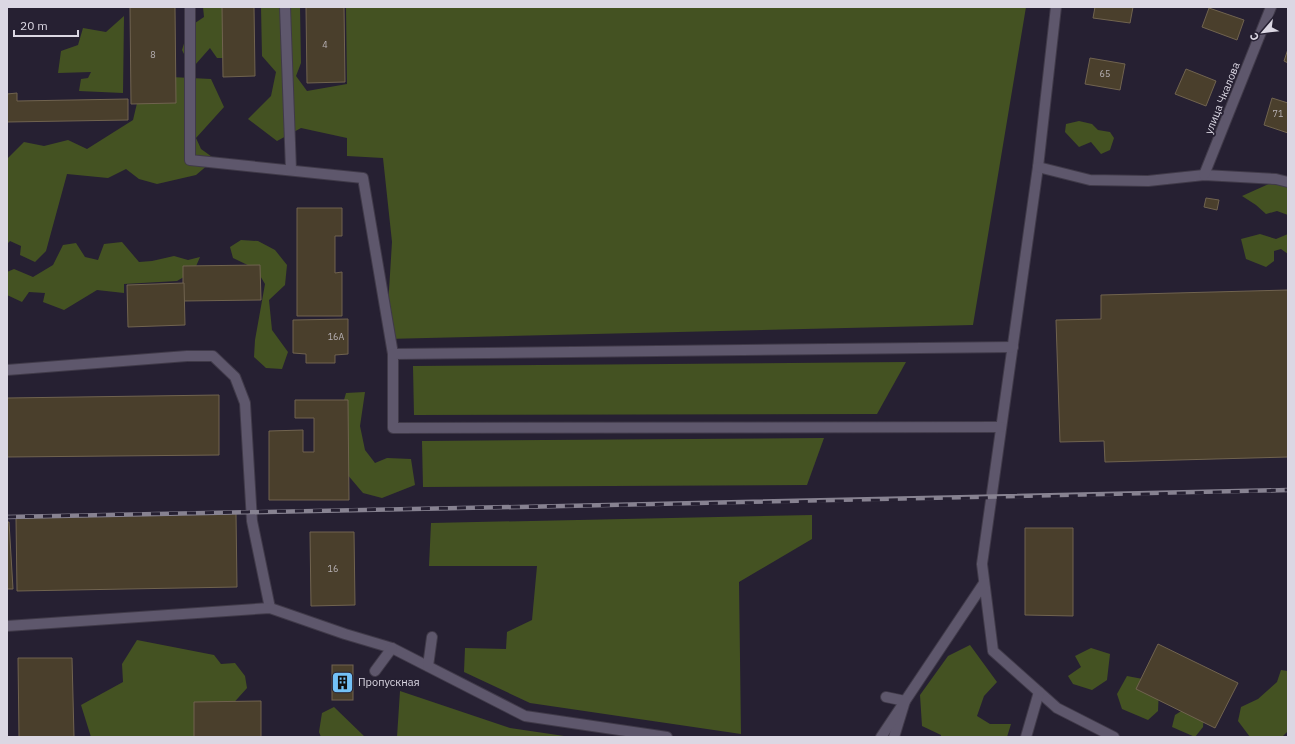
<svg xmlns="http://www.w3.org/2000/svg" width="1295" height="744" font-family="'IBM Plex Sans',sans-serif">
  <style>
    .green { fill: #445222 }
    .building { fill: #4a3f2c; stroke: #70634f }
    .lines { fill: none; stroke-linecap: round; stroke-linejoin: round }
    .minor-casing { stroke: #403a49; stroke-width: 12 }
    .minor { stroke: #5e576c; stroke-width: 10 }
    .rail-casing { stroke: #878291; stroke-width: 4.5 }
    .rail { stroke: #262032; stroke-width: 3; stroke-dasharray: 9; stroke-linecap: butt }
    .labels { text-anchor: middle; stroke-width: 3.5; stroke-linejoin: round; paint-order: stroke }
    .number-label { font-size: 9px; fill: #b7b1b5 }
    .street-label { font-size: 11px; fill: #dbd7e3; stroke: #262032 }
    .poi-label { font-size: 11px; fill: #dbd7e3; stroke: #262032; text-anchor: start }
  </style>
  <rect width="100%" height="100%" fill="#262032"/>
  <g class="green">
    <polygon points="203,7 232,7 231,58 217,58 210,48 195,65 189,64 182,50 189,27 204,17"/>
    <polygon points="261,7 300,7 301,63 296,76 307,91 347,84 346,7 1026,7 973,325 386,339 392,242 383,158 347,156 347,138 301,128 277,141 248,119 271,96 276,72 262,56"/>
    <polygon points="124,16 123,93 79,91 81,79 88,78 91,72 58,73 61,51 78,45 83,28 106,32"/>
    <polygon points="171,77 211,79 224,107 196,138 201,149 215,159 196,175 157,184 139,179 126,169 108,178 67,174 46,251 35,262 20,255 21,246 10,241 7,244 7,159 24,142 44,146 68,140 87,149 133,120 138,99"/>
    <polygon points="1079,121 1092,124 1098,130 1110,132 1114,138 1110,150 1101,154 1091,142 1079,147 1065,132 1066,124"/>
    <polygon points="1273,182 1288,186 1288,215 1277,211 1266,214 1256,205 1242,196"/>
    <polygon points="1260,234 1276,239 1288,234 1288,254 1281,249 1274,251 1274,261 1266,267 1246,259 1241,239"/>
    <polygon points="241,240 258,241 275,250 287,265 285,285 269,300 272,330 288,352 282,369 266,368 254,357 255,340 265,284 256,269 233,258 230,247"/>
    <polygon points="122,242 139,262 152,261 174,256 188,260 200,257 194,271 177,281 124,284 124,293 97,290 64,310 43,302 45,293 29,292 22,302 7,295 7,272 14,269 33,277 53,265 63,245 76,243 85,257 98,260 104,244"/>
    <polygon points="906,362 877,414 414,415 413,366"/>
    <polygon points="365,392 360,426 365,450 375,463 387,458 411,459 415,485 382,498 363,493 341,467 340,414 346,393"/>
    <polygon points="824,438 807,485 423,487 422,441"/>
    <polygon points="812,515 812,539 739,582 741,734 530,703 464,672 465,648 506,649 507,632 532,620 537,566 429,566 431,523"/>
    <polygon points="137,640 214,655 221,664 235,663 245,676 247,688 203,737 91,737 81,705 123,682 122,664"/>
    <polygon points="970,645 997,682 984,696 977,716 990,724 1011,724 1007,737 941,737 941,735 922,726 920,695 948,656"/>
    <polygon points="1091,648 1110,654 1107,680 1092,690 1073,684 1068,676 1081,667 1075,656"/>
    <polygon points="1281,670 1288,671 1288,731 1282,737 1250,737 1238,721 1241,707 1258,699 1277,682"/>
    <polygon points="1127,676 1148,680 1159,688 1158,711 1148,720 1122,709 1117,694"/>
    <polygon points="400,691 510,728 571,737 397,737"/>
    <polygon points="1189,706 1204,713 1203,727 1195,737 1172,727 1175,715"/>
    <polygon points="334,707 365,737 321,737 319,732 322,713"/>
  </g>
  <g class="building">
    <polygon points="130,7 175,7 176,103 131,104"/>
    <polygon points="222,7 254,7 255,76 223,77"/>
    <polygon points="306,7 344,7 345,82 307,83"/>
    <polygon points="1095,7 1133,7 1130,23 1093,18"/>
    <polygon points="1209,8 1244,20 1237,40 1202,27"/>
    <polygon points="1288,49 1288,63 1284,61"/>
    <polygon points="1090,58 1125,64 1120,90 1085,84"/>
    <polygon points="1186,69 1216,81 1206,106 1175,94"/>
    <polygon points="17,93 17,101 128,99 128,120 7,122 7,94"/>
    <polygon points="1272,98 1288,103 1288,133 1264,125"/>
    <polygon points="1206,198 1219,200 1217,210 1204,207"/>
    <polygon points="297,208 342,208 342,236 335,236 335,273 342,272 342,316 297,316"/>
    <polygon points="260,265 261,300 183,301 183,266"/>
    <polygon points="184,283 185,325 128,327 127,285"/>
    <polygon points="1288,290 1288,457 1105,462 1104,441 1060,442 1056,320 1101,319 1101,295"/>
    <polygon points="348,319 348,354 335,355 335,363 306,363 306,354 293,353 293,320"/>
    <polygon points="219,395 219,455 7,457 7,398"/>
    <polygon points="295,400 348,400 349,500 269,500 269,431 303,430 303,452 314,452 314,418 295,418"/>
    <polygon points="236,513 237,587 17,591 16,518"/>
    <polygon points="7,522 9,522 13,589 7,589"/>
    <polygon points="1025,528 1073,528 1073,616 1025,615"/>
    <polygon points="310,532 354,532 355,605 311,606"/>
    <polygon points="1158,644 1238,683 1215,728 1136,689"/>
    <polygon points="18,658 72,658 74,737 19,737"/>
    <rect x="332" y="665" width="21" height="35"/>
    <polygon points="261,701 261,737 194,737 194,702"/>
  </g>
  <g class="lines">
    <defs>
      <g id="minor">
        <polyline points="190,7 190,160 363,178 393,354"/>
        <polyline points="285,7 291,170"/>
        <polyline points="1056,7 1038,167 982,564 993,651 1057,708 1114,737"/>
        <polyline points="1038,167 1090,180 1148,181 1204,175 1276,179 1288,182"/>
        <polyline points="1204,175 1271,7"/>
        <polyline points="7,370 187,356 213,356 235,377 245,403 252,521 270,608"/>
        <polyline points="1001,427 393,428 393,354 1013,347"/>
        <polyline points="7,626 270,608 345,634 392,648 525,716 667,737"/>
        <polyline points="428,666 432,637"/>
        <polyline points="375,671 392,648"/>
        <polyline points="886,697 905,701 894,737"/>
        <polyline points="881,737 984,583"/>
        <polyline points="1026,737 1039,692"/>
      </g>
    </defs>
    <use href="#minor" class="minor-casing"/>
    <use href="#minor" class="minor"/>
    <defs>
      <path id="rail" d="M7 517C434 507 861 503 1288 490"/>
    </defs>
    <use href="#rail" class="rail-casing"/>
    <use href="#rail" class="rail"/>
  </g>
  <defs>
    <symbol id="building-square" viewBox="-11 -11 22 22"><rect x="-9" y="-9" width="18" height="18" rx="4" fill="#73c1f6" stroke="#262032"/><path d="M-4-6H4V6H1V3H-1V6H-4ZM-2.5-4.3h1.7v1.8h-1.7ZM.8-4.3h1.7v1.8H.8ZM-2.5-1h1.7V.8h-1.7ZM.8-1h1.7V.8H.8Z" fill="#111"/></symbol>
  </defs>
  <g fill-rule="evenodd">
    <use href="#building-square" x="330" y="670" width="25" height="25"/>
  </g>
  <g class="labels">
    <g class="number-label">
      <text x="325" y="48">4</text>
      <text x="153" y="58">8</text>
      <text x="1105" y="77">65</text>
      <text x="1278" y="117">71</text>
      <text x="336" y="340">16А</text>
      <text x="333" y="572">16</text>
    </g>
    <g class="street-label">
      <text transform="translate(1222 98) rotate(-68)" y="4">улица Чкалова</text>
    </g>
    <g class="poi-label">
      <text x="358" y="686">Пропускная</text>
    </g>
  </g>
  <rect width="1295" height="744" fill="none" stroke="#dbd7e3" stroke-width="16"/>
  <g transform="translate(1263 32) rotate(242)" stroke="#262032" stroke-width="3" paint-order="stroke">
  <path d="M0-3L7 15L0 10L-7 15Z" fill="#dbd7e3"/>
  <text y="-6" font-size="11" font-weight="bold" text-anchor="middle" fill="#dbd7e3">С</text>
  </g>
  <path d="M14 30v6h64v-6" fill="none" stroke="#dbd7e3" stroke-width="2"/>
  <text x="20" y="30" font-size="12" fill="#dbd7e3" stroke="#262032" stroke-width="3" paint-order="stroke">20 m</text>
</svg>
